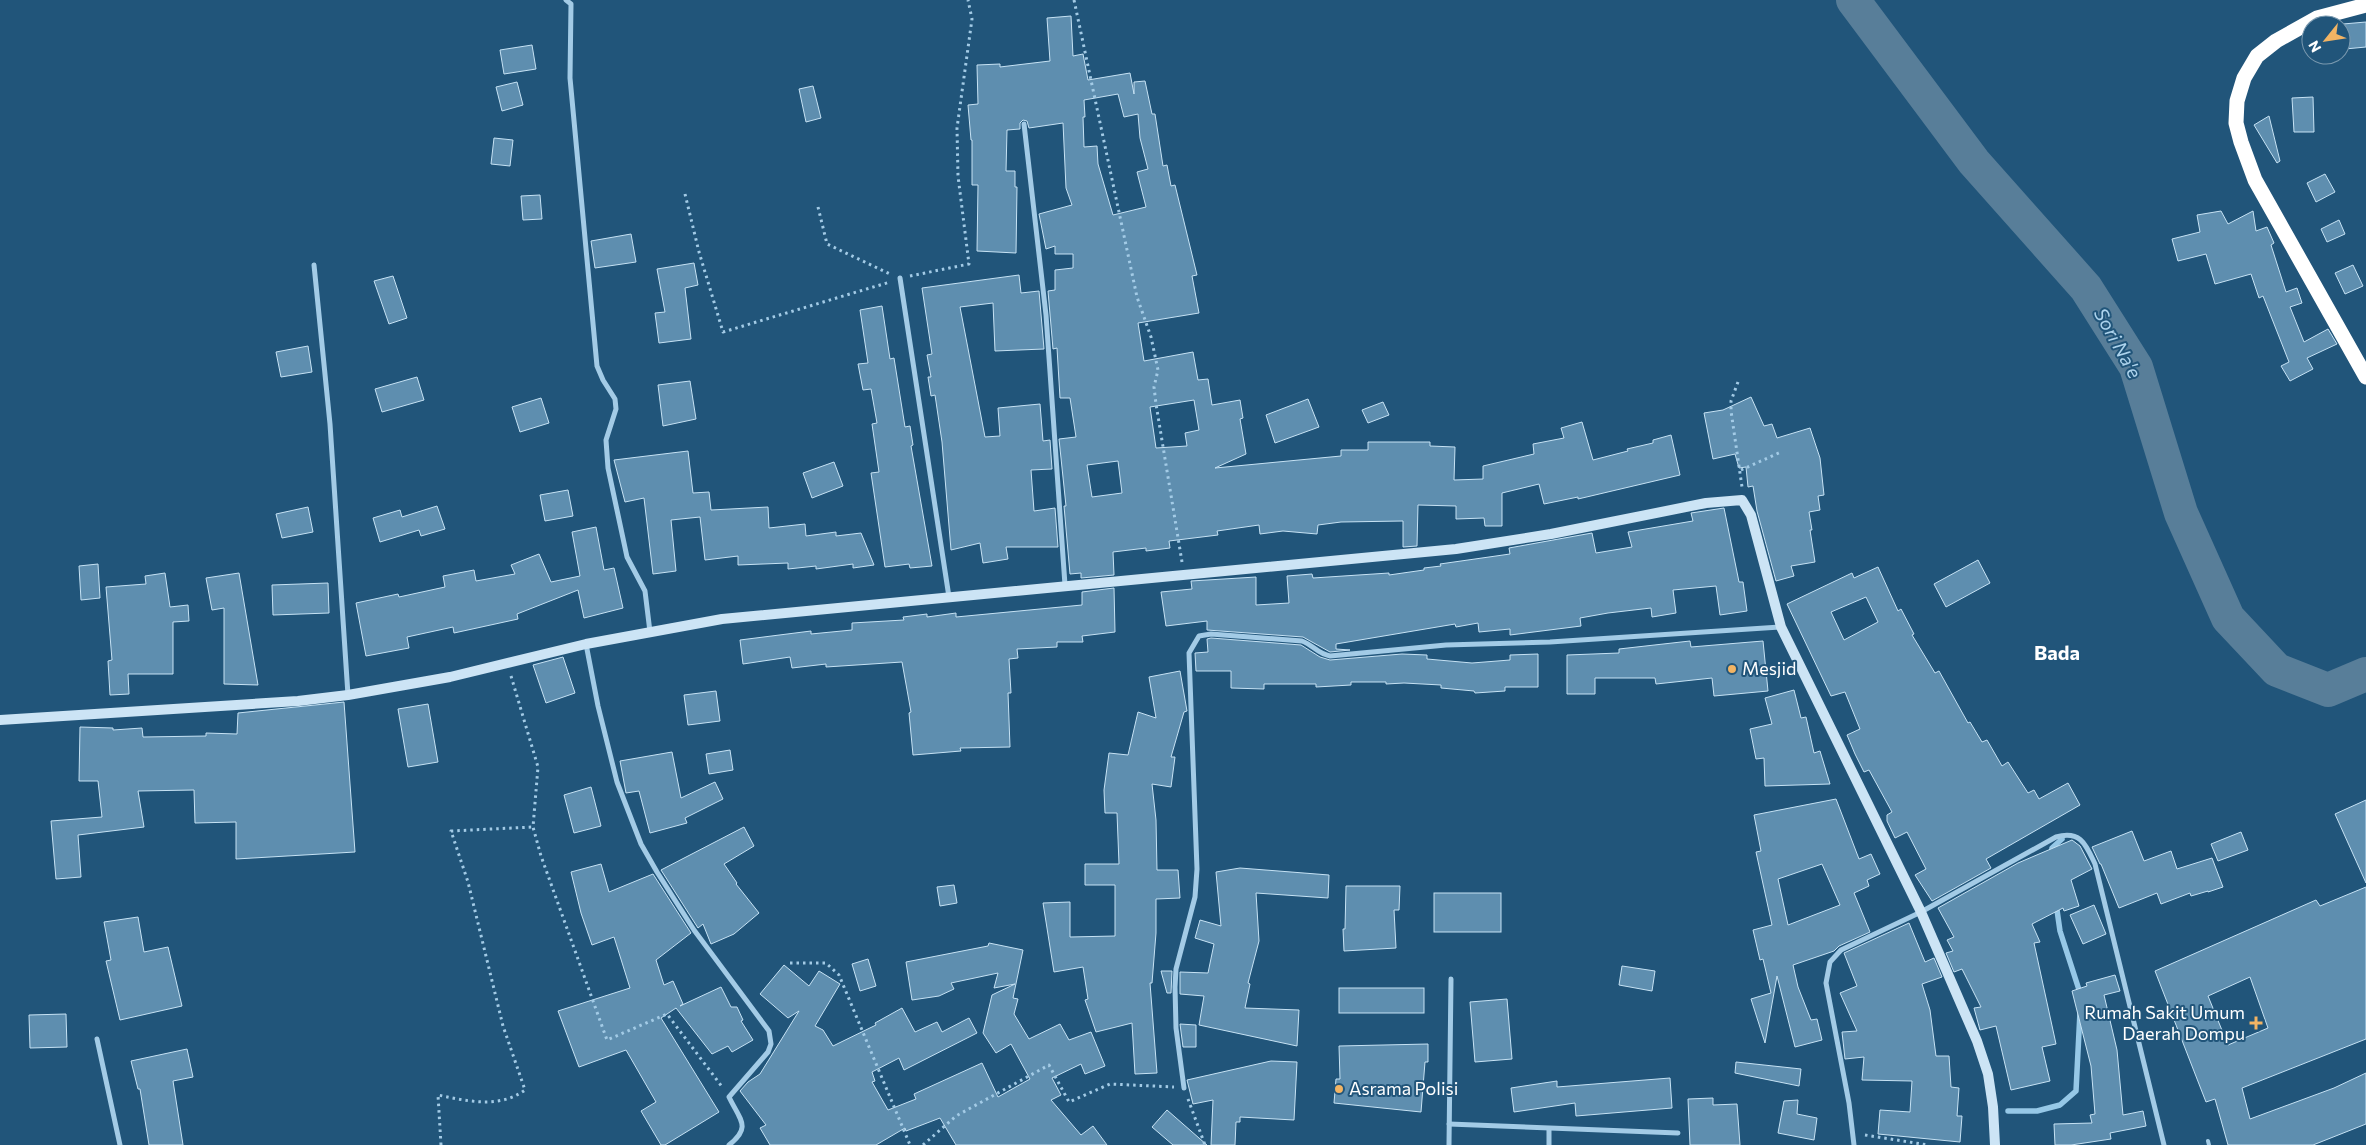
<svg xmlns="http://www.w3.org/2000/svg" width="2366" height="1145" font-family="Commissioner,sans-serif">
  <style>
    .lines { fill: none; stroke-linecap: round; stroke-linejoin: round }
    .stream { stroke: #96c8e7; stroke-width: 5.5 }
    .river { stroke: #587e99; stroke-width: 34 }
    .building { fill: #5e8eaf; stroke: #c6e2f4; fill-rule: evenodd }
    .path { stroke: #a3cbe6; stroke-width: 3; stroke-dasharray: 2.5 4; stroke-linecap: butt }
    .lane { stroke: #a3cbe6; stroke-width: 4 }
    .street { stroke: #a3cbe6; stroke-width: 5 }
    .secondary { stroke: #cce4f5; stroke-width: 10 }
    .highway { stroke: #fff; stroke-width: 15 }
    .poi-dot { fill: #f2b464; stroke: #21557a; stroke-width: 2 }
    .labels { text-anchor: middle; stroke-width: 4; stroke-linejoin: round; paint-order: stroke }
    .poi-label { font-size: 18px; fill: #fff; stroke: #21557a; text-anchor: start }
    .water-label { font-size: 19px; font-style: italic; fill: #aed4ed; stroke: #21557a }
    .quarter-label { font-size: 20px; font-weight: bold; fill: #fff; stroke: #21557a }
  </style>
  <rect width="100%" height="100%" fill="#21557a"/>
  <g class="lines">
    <g class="stream">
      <polyline points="2051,855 2052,848 2062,839"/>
      <polyline points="2056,903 2060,931 2081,996"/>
      <polyline points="2008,1111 2037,1111 2060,1105 2076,1091 2080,1012"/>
    </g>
    <polyline class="river" points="1853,0 1974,162 2086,288 2136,367 2181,513 2228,618 2277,670 2328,690 2366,674"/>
  </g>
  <g class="building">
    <path d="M1071 16 1073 56 1083 54 1088 80 1130 73 1134 94V82L1145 81 1152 114H1155L1163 166 1167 165 1171 186 1175 185 1197 275 1192 276 1199 313 1138 323 1144 361 1193 352 1198 380 1208 379 1212 405 1240 400 1243 418 1240 419 1246 454 1215 468 1341 456V450H1368V442H1430V446L1455 447 1454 480 1483 479V466L1534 454 1533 444 1564 438 1561 428 1582 422 1593 460 1628 451 1627 449 1653 443V440L1671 435 1680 475 1578 499V497L1544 504 1539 484 1502 493V526H1485L1484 518 1456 519V506L1418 505 1417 546 1403 547V521L1341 522 1318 525 1317 534 1283 531 1260 534 1259 525 1217 531 1218 535 1169 541 1170 548 1146 551V548L1113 552 1114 575 1081 578V573L1070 574 1064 506H1066L1059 439 1076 437 1070 398H1060L1057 348 1053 349 1048 291 1055 290V270L1073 268V254H1055V246L1046 249 1039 214 1072 205 1066 188 1063 123 1029 128 1027 121 1023 120 1020 123V129L1007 130 1006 171H1015V187H1017L1016 253 977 251 978 185H972V140H971L968 105 978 104 977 65 1000 64V67L1050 61 1047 18ZM1118 94 1124 117 1138 114 1140 138 1148 169 1137 172 1146 207 1113 215 1098 164 1097 146 1084 147 1083 117H1085L1084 100ZM1194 400 1199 430 1185 433 1187 446 1156 448 1150 407ZM1118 461 1122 493 1092 497 1087 465Z"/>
    <polygon points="2366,22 2366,47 2345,49 2343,24"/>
    <polygon points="532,45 536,69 504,74 500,50"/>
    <polygon points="517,82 523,105 502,111 496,87"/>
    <polygon points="813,86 821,118 806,122 799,89"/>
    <polygon points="2313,97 2314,132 2294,132 2292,98"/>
    <polygon points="2269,116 2280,161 2277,163 2254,125"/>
    <polygon points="494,138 513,140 510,166 491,164"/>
    <polygon points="2325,174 2335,192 2316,202 2307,183"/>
    <polygon points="540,195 542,219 523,220 521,196"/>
    <polygon points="2221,211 2228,224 2253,211 2256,231 2267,227 2274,243 2271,245 2286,292 2297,288 2302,303 2290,307 2304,342 2328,329 2337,344 2307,358 2313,369 2290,381 2281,366 2289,362 2263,296 2259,298 2251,274 2215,284 2206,254 2178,261 2172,239 2200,232 2197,215"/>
    <polygon points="2339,220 2345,234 2327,242 2321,229"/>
    <polygon points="631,234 636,262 595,268 591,241"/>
    <polygon points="694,263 698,285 685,288 691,339 659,343 655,313 665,312 657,269"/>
    <polygon points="2353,265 2363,286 2345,294 2335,273"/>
    <polygon points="1019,275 1021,293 1039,291 1044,349 995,351 993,303 960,307 985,437 1000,436 998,408 1040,404 1043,441 1050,440 1052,469 1031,470 1034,511 1055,508 1058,547 1006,547 1008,559 983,563 980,543 951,550 942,442 935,395 931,396 928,377 931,377 927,355 932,354 922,288"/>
    <polygon points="393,276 407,318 389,324 374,281"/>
    <polygon points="882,306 890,359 894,358 905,427 910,426 913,445 911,446 932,566 910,568 909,564 885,567 871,473 879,472 872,424 877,423 871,389 863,390 858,364 868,363 860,310"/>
    <polygon points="308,346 312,372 281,377 276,352"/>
    <polygon points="417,377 424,400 382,412 375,389"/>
    <polygon points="690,381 696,419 663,426 658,385"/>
    <polygon points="1751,397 1764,426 1772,424 1777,438 1810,428 1820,458 1824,495 1818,496 1820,510 1809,512 1812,530 1810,530 1815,562 1791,566 1794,576 1776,581 1757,511 1753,486 1748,487 1746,467 1739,468 1735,454 1713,459 1704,413 1723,410"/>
    <polygon points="541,398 549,423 520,432 512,407"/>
    <polygon points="1308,399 1319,427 1275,443 1266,415"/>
    <polygon points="1383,402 1389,415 1368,423 1362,410"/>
    <polygon points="688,451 693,493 709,492 711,510 768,507 769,528 805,524 806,536 836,532 836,536 861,533 874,565 853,568 853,564 816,569 816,566 788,569 788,563 738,565 738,556 705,560 700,517 671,520 676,571 653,574 644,498 625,502 614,460"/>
    <polygon points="834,462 843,486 812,498 803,473"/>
    <polygon points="568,490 573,516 545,521 540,495"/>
    <polygon points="437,506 445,529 421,536 419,530 380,542 373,518 400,510 402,517"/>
    <polygon points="308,507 313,532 282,538 276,514"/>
    <polygon points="1724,508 1739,582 1743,582 1747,611 1720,615 1716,586 1673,590 1676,613 1652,617 1651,608 1608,613 1580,618 1581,626 1510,635 1510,629 1479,632 1478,623 1456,627 1455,624 1336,644 1336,649 1350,650 1330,652 1303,637 1207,630 1207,621 1166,626 1161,592 1192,589 1191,581 1256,577 1256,605 1289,603 1287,576 1312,574 1313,578 1389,573 1389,575 1424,570 1424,568 1441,566 1440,564 1510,554 1509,548 1592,533 1596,553 1632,547 1628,532 1693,521 1691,513"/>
    <polygon points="596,527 604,570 614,568 623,608 584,618 578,590 517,614 518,619 454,633 453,627 407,637 409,648 366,656 356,603 398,594 399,597 445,587 443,576 474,570 476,581 515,574 511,565 539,554 551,582 580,576 572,532"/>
    <polygon points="1978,560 1990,583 1946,607 1934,584"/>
    <polygon points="98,564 100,598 81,600 79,566"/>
    <path d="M1878 567 1898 611 1901 609 1914 634 1912 635 1935 673 1939 671 1968 723 1970 722 1982 742 1987 740 2002 766 2008 762 2028 793 2034 790 2039 799 2068 783 2080 805 1986 859 1991 868 1932 901 1915 875 1926 869 1907 832 1895 838 1887 821V815L1892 812 1869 770 1864 772 1855 754 1847 735 1860 729 1845 692 1831 696 1787 604 1852 573 1854 578ZM1866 597 1878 622 1844 640 1831 612Z"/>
    <polygon points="165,573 170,607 188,605 189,621 173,622 173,674 128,674 129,694 110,695 108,661 112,660 106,587 146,584 145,576"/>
    <polygon points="239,573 258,685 224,684 224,608 212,610 206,578"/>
    <polygon points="328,583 329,613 273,615 272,585"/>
    <polygon points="1114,588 1115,632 1082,636 1083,642 1057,642 1057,647 1017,649 1018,658 1009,659 1011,693 1008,693 1010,747 960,748 961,751 913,755 909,713 911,712 902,662 826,667 826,664 792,668 790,657 743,664 740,640 811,631 811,634 852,630 852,623 904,620 903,617 927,614 927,617 956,613 956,617 1082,605 1082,592"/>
    <polygon points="1211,638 1301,645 1320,657 1330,660 1402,654 1427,655 1427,659 1472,663 1510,660 1510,655 1538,654 1538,687 1505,687 1505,691 1475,693 1474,691 1441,688 1441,685 1404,683 1386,684 1386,682 1351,682 1351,685 1316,687 1316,684 1264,684 1264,689 1231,688 1231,671 1196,671 1195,653 1208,652 1207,639"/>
    <polygon points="1690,641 1691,647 1763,641 1768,691 1714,696 1712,678 1656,684 1655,678 1595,678 1595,694 1567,694 1567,655 1619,653 1619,649"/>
    <polygon points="563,657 575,693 546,703 533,665"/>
    <polygon points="1180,671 1187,711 1184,712 1171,757 1175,757 1171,787 1152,784 1156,820 1157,870 1178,870 1180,898 1156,899 1156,933 1152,983 1150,983 1157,1073 1135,1074 1132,1023 1096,1032 1085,1000 1088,999 1083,967 1054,972 1043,903 1070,902 1070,937 1115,936 1115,885 1085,885 1085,864 1119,864 1117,813 1105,813 1104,790 1109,753 1128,755 1138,712 1156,718 1149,677"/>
    <polygon points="1794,690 1801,718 1806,717 1814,753 1820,751 1830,784 1765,786 1764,758 1756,759 1750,729 1772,724 1765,698"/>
    <polygon points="716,691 720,721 688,725 684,695"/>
    <polygon points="344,702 355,852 236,859 236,822 195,823 194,790 138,791 144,827 78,835 81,877 56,879 51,821 102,817 98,781 79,781 80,727 113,728 113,730 142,728 143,737 206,736 206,733 237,734 238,713"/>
    <polygon points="428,704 438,762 408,767 398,709"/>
    <polygon points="730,750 733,770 709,774 706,754"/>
    <polygon points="672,752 681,798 715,782 723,799 685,818 687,823 650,833 639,791 626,793 620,761"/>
    <polygon points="591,787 601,826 574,833 564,795"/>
    <path d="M1836 799 1859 859 1871 854 1880 874 1867 880 1869 886 1854 893 1870 932 1839 946 1834 951 1793 965 1798 987 1811 1020 1817 1019 1822 1040 1795 1047 1777 976 1765 1043 1751 999 1771 993 1763 959 1760 960 1753 930 1772 925 1756 852 1761 851 1754 815ZM1822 864 1840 905 1788 925 1778 879Z"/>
    <polygon points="2366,800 2366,883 2335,814"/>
    <polygon points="744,827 754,846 724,864 737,883 736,884 759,913 734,934 711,944 703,924 698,928 661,870"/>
    <polygon points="2132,831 2144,861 2171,851 2177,869 2212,858 2223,887 2208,892 2208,891 2191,896 2190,893 2161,904 2157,893 2119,908 2101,864 2100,864 2092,847"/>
    <polygon points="2241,832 2248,850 2218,861 2211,844"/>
    <polygon points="2072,840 2080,846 2092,869 2071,880 2079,906 2064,911 2063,908 2032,924 2040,942 2034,943 2056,1044 2042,1047 2050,1081 2011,1090 1996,1026 1980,1030 1974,1008 1981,1007 1962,969 1954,972 1946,953 1953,951 1947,940 1954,937 1938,908 2018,863"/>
    <polygon points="601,864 609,892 653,874 691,933 656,960 664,985 673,981 683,1004 680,1006 721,987 731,1007 737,1007 743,1020 741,1021 753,1040 732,1052 728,1046 712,1054 676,1008 661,1018 719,1112 665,1145 661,1145 641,1111 656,1102 626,1050 579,1067 558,1011 630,988 614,937 592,945 581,913 571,872"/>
    <polygon points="1240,868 1329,875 1328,898 1256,893 1259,941 1248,983 1250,984 1245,1008 1299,1010 1297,1046 1199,1025 1204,996 1180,994 1180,972 1208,973 1214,944 1195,938 1200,920 1221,926 1216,872"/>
    <polygon points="954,885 957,903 940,906 937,887"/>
    <polygon points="1346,886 1400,886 1399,910 1394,910 1396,948 1344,951 1343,929 1345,929"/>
    <path d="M2366 887V1039L2242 1088 2250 1119 2334 1088 2366 1073V1124L2313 1145H2228L2215 1099 2206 1102 2155 971 2316 900 2320 906ZM2250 977 2268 1028 2228 1045 2208 996Z"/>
    <rect x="1434" y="893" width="67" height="39"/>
    <polygon points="2094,905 2106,934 2083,944 2070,915"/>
    <polygon points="138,917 144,952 168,947 182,1006 120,1020 106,961 111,960 104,922"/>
    <polygon points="1909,923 1925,962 1934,958 1942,977 1922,984 1930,1010 1936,1056 1949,1056 1951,1087 1959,1088 1957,1116 1962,1116 1960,1142 1878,1134 1880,1110 1910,1112 1912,1081 1862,1080 1864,1057 1845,1059 1842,1032 1857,1031 1840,993 1857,986 1844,953"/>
    <polygon points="989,943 1023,950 1013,998 1018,999 1014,1014 1029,1039 1060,1024 1069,1040 1091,1032 1105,1066 1085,1074 1081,1064 1052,1078 1061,1095 1051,1100 1081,1135 1093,1126 1107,1145 956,1145 940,1118 906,1131 905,1128 876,1145 770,1145 760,1128 766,1125 740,1091 748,1082 760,1074 799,1011 788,1018 760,994 784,965 809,986 819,971 840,984 815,1026 823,1030 833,1046 876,1025 875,1023 902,1008 915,1032 937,1022 942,1032 969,1018 977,1033 904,1070 899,1058 872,1072 875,1081 872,1082 888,1110 916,1099 914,1094 982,1063 998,1097 1030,1079 1011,1044 996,1053 983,1033 992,995 1015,984 994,988 998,973 951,983 954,989 939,996 912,1000 906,962 988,946"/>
    <polygon points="868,959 876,986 860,991 852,964"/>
    <polygon points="1622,966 1655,971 1652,991 1619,985"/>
    <polygon points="1161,971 1172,971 1171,993 1167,993"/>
    <polygon points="2115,975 2120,991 2104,995 2117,1050 2123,1115 2143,1111 2146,1126 2110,1133 2111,1139 2071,1145 2055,1145 2054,1124 2092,1123 2090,1115 2095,1114 2091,1066 2072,991 2087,986 2086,983"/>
    <rect x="1339" y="988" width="85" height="25"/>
    <polygon points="1507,999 1512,1059 1475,1062 1470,1002"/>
    <polygon points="66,1014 67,1047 30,1048 29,1015"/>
    <polygon points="1180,1024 1196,1025 1196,1047 1183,1047"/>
    <polygon points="1428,1044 1428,1062 1425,1062 1421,1112 1334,1103 1336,1079 1340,1079 1339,1046"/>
    <polygon points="187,1049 193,1077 173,1081 183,1145 149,1145 140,1089 138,1089 131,1061"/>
    <polygon points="1271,1061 1297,1062 1294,1120 1240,1117 1240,1122 1236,1122 1235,1145 1211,1145 1213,1100 1193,1104 1187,1080"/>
    <polygon points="1736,1062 1801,1069 1799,1086 1735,1073"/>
    <polygon points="1670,1078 1672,1108 1576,1116 1575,1103 1514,1112 1511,1088 1557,1081 1557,1087"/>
    <polygon points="1713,1098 1713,1105 1737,1104 1740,1145 1690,1145 1688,1099"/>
    <polygon points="1798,1100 1797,1114 1817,1118 1814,1140 1778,1133 1784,1101"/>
    <polygon points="1167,1110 1207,1145 1173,1145 1152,1127"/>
  </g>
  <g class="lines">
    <g class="path">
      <polyline points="1074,0 1137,297 1151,337 1158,370 1154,387 1156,404 1182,562"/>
      <polyline points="685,194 699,252 723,332 890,282"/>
      <polyline points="818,207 827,244 890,274"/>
      <polyline points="910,276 969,264 958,176 957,128 972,19 968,0"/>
      <polyline points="1738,382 1731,401 1731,411 1742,487"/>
      <polyline points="1741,470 1781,452"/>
      <polyline points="511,676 538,767 533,827 541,856 607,1040 667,1014 723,1088"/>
      <polyline points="790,963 826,963 839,975 910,1145"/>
      <polyline points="1188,1099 1205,1145"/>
      <polyline points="1865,1135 1928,1145"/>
      <path d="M441 1145 438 1095C467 1101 499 1109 525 1090L503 1026 468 882 451 831 533 827"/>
      <polyline points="923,1145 956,1116 1049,1065 1069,1102 1110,1084 1174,1087"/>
    </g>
    <polyline class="lane" points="2208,1141 2209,1145"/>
    <g class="street">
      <polyline points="566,0 571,4 570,78 597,366 603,380 615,399 616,409 606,440 608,468 627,557 645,591 650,632"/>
      <polyline points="1024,124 1046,315 1065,585"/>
      <polyline points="314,265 330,424 348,695"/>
      <polyline points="900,278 949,597"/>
      <path d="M586 644 598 706 617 782 641 844 657 872 694 930 769 1031 771 1044 768 1052 729 1097C740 1120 752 1127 729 1145"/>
      <polyline points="97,1039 120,1145"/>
      <path d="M1184 1088 1176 1028 1175 987 1176 969 1195 897 1197 869 1189 653 1199 636 1211 634 1302 641C1313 645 1318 654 1330 656L1446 645 1550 642 1781 627"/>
      <polyline points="1449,1124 1678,1133"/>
      <polyline points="1449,1145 1451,979"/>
      <polyline points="1549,1145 1549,1129"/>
      <path d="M1854 1145 1849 1103 1826 983 1830 962 1841 950 1921 912 2056 837C2081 830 2086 845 2095 864L2164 1145"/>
    </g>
    <polyline class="secondary" points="0,720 298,701 348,695 450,677 586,644 722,619 1456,549 1551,534 1706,503 1742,500 1751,515 1781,627 1921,912 1977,1041 1988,1074 1993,1107 1995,1145"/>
    <polyline class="highway" points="2366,5 2317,18 2276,41 2257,56 2244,78 2237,101 2236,123 2241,142 2255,180 2366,377"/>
  </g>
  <g class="poi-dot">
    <circle cx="1732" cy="669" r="5"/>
    <path d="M2253.5 1015.5h5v5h5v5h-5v5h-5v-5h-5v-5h5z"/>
    <circle cx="1339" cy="1089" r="5"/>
  </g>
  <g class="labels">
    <g class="poi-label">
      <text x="1742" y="675">Mesjid</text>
      <text x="2245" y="1019" text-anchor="end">Rumah Sakit Umum<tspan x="2245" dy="21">Daerah Dompu</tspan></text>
      <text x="1349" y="1095">Asrama Polisi</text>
    </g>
    <g class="water-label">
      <text transform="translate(2118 343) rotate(61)" y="7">Sori Na'e</text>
    </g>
    <g class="quarter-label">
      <text x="2057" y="660">Bada</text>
    </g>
  </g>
  <g transform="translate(2326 40) rotate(240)"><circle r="24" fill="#21557a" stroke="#7a99af"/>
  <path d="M0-4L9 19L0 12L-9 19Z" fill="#f2b464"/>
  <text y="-8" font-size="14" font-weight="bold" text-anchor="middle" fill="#ffffff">N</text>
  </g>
</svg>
